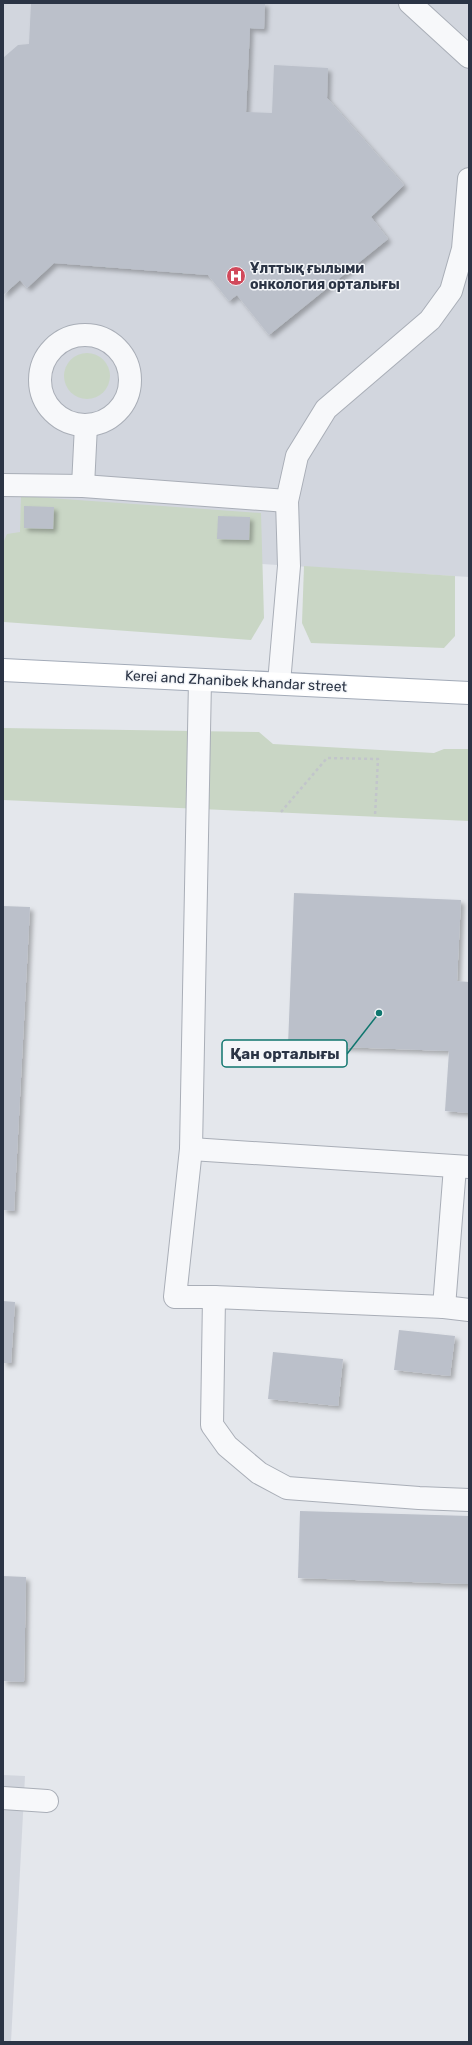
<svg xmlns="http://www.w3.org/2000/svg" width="472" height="2045" font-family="Rubik,sans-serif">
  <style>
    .built { fill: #d2d6de }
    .green { fill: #c9d6c5 }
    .building { fill: #bbc0ca; filter: url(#shadow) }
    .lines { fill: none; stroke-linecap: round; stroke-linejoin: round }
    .minor-casing { stroke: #a9aeb7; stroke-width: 24 }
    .major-casing { stroke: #a3abb8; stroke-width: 24 }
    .path { stroke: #c2c5cb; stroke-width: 2.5; stroke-dasharray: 3 3; stroke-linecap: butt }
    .minor { stroke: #f7f8fa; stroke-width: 22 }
    .major { stroke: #fff; stroke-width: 22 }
    .labels { text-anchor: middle; stroke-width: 3; stroke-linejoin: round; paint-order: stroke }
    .poi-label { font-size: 14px; font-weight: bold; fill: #2b3445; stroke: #f4f6f9; text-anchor: start }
    .street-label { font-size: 14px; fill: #2b3445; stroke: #f4f6f9 }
    .leader { fill: none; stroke: #0f766e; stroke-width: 1.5 }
    .callout-dot { fill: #0f766e; stroke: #f4f6f9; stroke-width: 1.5 }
    .callout { fill: #f4f6f9; stroke: #0f766e; stroke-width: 1.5 }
    .callout-label { font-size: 15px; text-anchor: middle; font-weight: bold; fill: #2b3445 }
  </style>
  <defs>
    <filter id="shadow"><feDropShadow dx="3.5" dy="3.5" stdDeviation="2" flood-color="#0004"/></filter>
  </defs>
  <rect width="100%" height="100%" fill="#e4e7ec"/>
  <g class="built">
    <polygon points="3,3 469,3 469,577 3,548"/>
    <polygon points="3,1775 25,1776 11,2042 3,2042"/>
  </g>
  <g class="green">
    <circle cx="87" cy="376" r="23"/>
    <polygon points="21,496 261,513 264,618 251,640 4,622 3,543 7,534 20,532"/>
    <polygon points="304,566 455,576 455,636 444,648 311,643 302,623"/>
    <polygon points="3,728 259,732 273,744 434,753 444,749 469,749 469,821 3,800"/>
  </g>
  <g class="building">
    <polygon points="31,3 265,3 264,29 250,28 246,112 272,113 274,65 328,68 327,98 404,185 371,217 388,239 269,335 237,295 229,301 208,275 54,263 27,288 20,280 3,295 3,58 18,45 29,44"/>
    <polygon points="24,506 54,507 53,529 24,528"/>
    <polygon points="218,516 250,517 249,540 217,539"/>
    <polygon points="294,893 461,900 457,981 469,982 469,1113 445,1111 449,1051 288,1045"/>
    <polygon points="3,906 30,907 14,1211 3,1210"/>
    <polygon points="3,1301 15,1302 11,1363 3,1363"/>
    <polygon points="399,1330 455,1336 450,1376 394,1370"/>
    <polygon points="273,1352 343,1359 338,1406 268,1399"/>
    <polygon points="300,1511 469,1516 469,1584 298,1578"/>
    <polygon points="3,1576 26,1577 24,1682 3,1681"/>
  </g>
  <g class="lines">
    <defs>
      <g id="minor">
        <polyline points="410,3 469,57"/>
        <circle cx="85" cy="380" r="45"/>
        <polyline points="3,485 83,486 287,501"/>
        <polyline points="83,486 86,425"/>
        <polyline points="200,680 191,1149 175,1297 214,1297 444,1307 469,1310"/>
        <polyline points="279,683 289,566 287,501 297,456 326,409 430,320 451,291 463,249 469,179"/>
        <polyline points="191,1149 469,1167"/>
        <polyline points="214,1297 212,1425 227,1446 259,1473 287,1488 419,1498 469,1500"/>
        <polyline points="444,1307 455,1167"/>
        <polyline points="3,1798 47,1801"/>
      </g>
      <polyline id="major" points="3,670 469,693"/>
    </defs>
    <use href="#minor" class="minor-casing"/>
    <use href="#major" class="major-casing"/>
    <polyline class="path" points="281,812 327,758 378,759 375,816"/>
    <use href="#minor" class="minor"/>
    <use href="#major" class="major"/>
  </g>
  <defs>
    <symbol id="hospital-disc" viewBox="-11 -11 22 22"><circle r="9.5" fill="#d1495b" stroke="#f4f6f9"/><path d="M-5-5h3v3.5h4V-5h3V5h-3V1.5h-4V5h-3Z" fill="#fff"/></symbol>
  </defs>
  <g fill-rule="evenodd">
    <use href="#hospital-disc" x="225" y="265" width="22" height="22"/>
  </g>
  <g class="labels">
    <g class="poi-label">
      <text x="250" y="273">Ұлттық ғылыми<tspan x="250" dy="16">онкология орталығы</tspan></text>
    </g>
    <g class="street-label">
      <text transform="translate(236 681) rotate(3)" y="5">Kerei and Zhanibek khandar street</text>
    </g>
  </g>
  <path class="leader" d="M379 1013L347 1054"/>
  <circle class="callout-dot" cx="379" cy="1013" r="4"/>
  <rect class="callout" x="222" y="1040" width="125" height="27" rx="4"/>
  <g class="callout-label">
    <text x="285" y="1059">Қан орталығы</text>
  </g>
  <rect width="472" height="2045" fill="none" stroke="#2b3445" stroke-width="8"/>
</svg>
